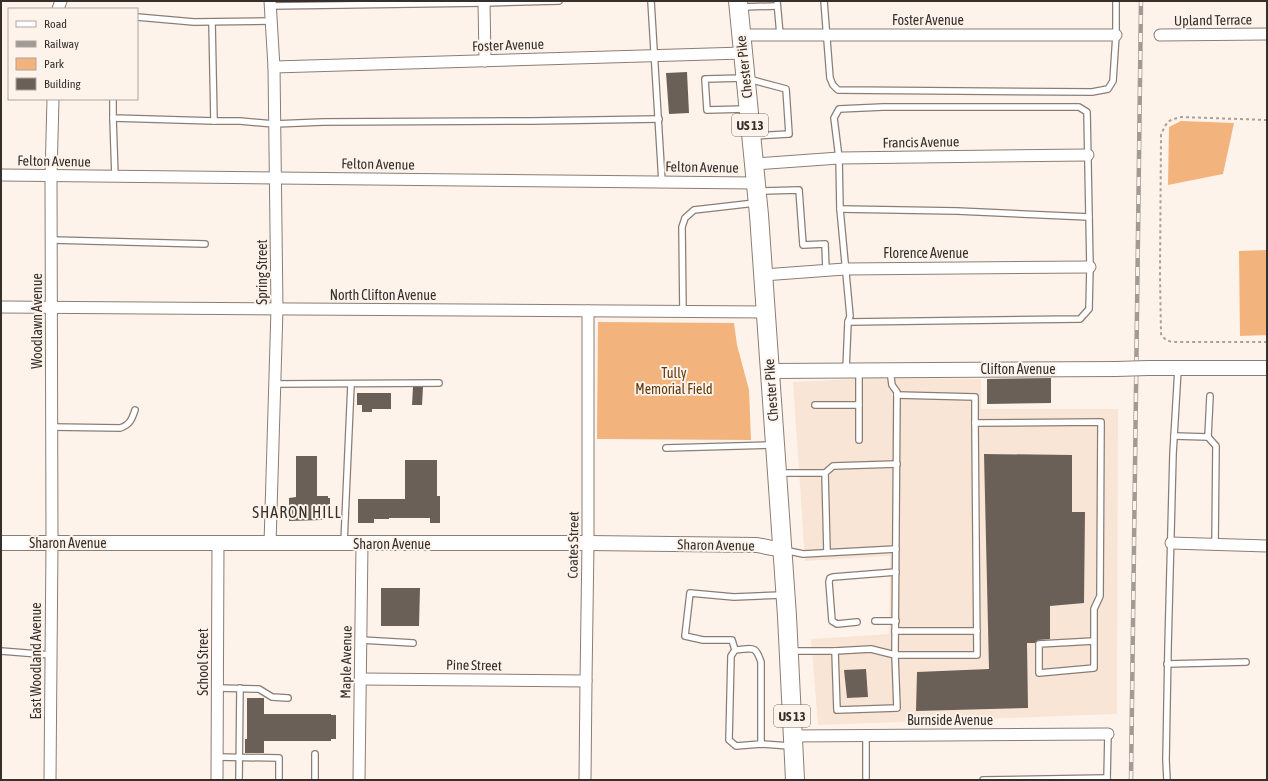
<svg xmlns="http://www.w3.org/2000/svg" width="1268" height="781" font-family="'Asap Condensed',sans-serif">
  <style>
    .built { fill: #f9e5d5 }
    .green { fill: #f2b37d }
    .building { fill: #6b6057 }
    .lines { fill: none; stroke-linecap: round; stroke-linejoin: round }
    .service-casing { stroke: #8a7e74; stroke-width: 8 }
    .minor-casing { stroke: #8a7e74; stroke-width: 13 }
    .tertiary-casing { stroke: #8a7e74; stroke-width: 16 }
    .primary-casing { stroke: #8a7e74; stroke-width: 20 }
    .path { stroke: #a8a099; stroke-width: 2; stroke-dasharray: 3 3; stroke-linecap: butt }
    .service { stroke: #fff; stroke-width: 5.5 }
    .minor { stroke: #fff; stroke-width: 11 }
    .tertiary { stroke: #fff; stroke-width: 14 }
    .primary { stroke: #fff; stroke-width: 18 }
    .rail-casing { stroke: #a29a94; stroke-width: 4.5 }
    .rail { stroke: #fef3eb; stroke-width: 3; stroke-dasharray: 9; stroke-linecap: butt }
    .tertiary-bridge-casing { stroke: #8a7e74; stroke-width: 16; stroke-linecap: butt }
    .tertiary-bridge { stroke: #fff; stroke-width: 14 }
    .labels { text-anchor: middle; stroke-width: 4; stroke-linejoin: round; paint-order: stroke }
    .shield { fill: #fef3eb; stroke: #716a65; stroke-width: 1 }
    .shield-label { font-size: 13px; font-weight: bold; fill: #35302c }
    .street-label { font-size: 14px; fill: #35302c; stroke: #fef3eb }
    .park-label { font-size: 14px; fill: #63390b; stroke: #fef3eb }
    .quarter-label { font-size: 16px; letter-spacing: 1px; fill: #35302c; stroke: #fef3eb }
  </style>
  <rect width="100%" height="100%" fill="#fef3eb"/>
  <polygon class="built" points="871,378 981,379 981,409 1118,409 1117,714 818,725 811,639 889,634 890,556 805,561 793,382"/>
  <g class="green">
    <polygon points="1181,121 1234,123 1223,174 1168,185 1169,127"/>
    <polygon points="1267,250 1267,335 1240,336 1239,251"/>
    <polygon points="598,322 734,323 737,345 749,390 751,440 597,439"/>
  </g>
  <g class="building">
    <polygon points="687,72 689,113 669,114 666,73"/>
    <polygon points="1051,378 1051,403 987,404 987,379"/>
    <polygon points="413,387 423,387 422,405 412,405"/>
    <polygon points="357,393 391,393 391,409 372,409 372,412 362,412 362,405 357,405"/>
    <polygon points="984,454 1072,455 1072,512 1085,512 1084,603 1050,606 1050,639 1038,640 1035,643 1027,643 1028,708 916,711 917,672 989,669"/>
    <polygon points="296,456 317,456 317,496 328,496 328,498 330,498 330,513 329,513 329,515 322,515 322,520 289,521 289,498 296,497"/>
    <polygon points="405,460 437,460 437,496 440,496 440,523 430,523 430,518 389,518 389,519 374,519 374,523 358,523 358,499 405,499"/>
    <polygon points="381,588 420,588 419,626 381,626"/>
    <polygon points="866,669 868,697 847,698 844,670"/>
    <polygon points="247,698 264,698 264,714 331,714 331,715 336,715 336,739 331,739 331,741 264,741 264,753 245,753 245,739 247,739"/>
  </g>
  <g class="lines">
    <defs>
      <g id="service">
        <polyline points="651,1 662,182"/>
        <polyline points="777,1 780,35"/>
        <polyline points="824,1 830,78 833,85 838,90 1092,92 1108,89 1113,81 1116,35 1116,1"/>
        <polyline points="270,6 484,3 559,1"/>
        <polyline points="742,7 777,6"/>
        <polyline points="137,17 194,22 271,21"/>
        <polyline points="113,99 113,118 214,121 212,22"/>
        <polygon points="883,107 1079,107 1087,112 1090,267 1089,309 1080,319 848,322 850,316 840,209 839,158 834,118 839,109"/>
        <polyline points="746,109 707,110 705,79 745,78 786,89 789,134 754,136"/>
        <polyline points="113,118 115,177"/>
        <polyline points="214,121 240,121 274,124 323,122 532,121 659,119"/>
        <polyline points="759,191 799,190 803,245 825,244 826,270"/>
        <polyline points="840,209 957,211 1089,217"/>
        <polyline points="52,240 205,244"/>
        <polyline points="683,312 682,227 685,218 694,210 755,203"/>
        <polyline points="846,370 848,322"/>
        <polyline points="859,371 859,440"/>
        <polyline points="275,384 439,383"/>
        <polyline points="897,395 975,397 975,423 1101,422 1100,596 1094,609 1094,668 1039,673 1039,644 1094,641"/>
        <polyline points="815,405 859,405"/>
        <path d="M52 427 120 428C130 425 132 419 135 410"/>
        <polyline points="1174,436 1208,437 1210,396"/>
        <polyline points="1208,437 1216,446 1215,545"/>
        <polyline points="666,448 773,445"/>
        <polyline points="780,473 825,473 833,466 897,464"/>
        <polyline points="825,473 827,552"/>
        <polyline points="344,543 351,384"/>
        <polyline points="784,550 803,554 896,549"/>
        <polyline points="875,621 896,621"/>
        <polyline points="857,622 837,624 832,621 829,582 830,578 833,577 896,572"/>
        <polyline points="895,631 977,631"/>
        <polyline points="361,640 413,643"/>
        <polyline points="735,650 732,640 703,640 685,636 690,593 734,597 783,595"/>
        <polyline points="1,651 51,655"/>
        <polyline points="791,651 835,651 871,649 895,655 977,655 975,423"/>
        <polyline points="835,651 837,710 897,708 895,655 897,392 892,385 890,370"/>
        <polyline points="1167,664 1246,662"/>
        <polyline points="218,688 259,689 272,697 288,698"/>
        <polyline points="866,736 866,780"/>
        <path d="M761 744V662C755 644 752 649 735 650L731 656 729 740 736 746 761 744 790 746"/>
        <polyline points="217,757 279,758 279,780"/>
        <polyline points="239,780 240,688"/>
        <polyline points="315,780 315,754"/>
        <polyline points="983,780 1107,778"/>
        <polyline points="1107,780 1108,734"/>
        <polyline points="1167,780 1166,760 1168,648 1173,454 1178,369"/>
      </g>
      <g id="minor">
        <polyline points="270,1 274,67 277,309 270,544"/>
        <polyline points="484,1 485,61"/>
        <polyline points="58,9 61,1"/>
        <polyline points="741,35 1116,35"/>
        <polyline points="1160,35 1267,34"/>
        <polyline points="274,67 743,53"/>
        <polyline points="754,164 839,158 1088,155"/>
        <polyline points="1,175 755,183"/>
        <polyline points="763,275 845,269 1090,267"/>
        <polyline points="1,307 766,312"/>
        <polyline points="1171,543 1267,546"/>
        <polyline points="361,679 586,681"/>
        <polyline points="793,736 1108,734"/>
        <polyline points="50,780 52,543 51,176 53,99"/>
        <polyline points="217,780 218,543"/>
        <polyline points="359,780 362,544"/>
        <polyline points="585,780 586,681 588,543 588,311"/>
      </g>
      <g id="tertiary">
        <polyline points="1148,368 1267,368"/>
        <polyline points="770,371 1116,369"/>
        <polyline points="1,543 588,543 757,545 782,550"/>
      </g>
      <polyline id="primary" points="738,1 759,215 787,616 795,780"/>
    </defs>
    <use href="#service" class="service-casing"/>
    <use href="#minor" class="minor-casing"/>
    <use href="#tertiary" class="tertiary-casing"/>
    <use href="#primary" class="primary-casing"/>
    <path class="path" d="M1267 120 1181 117C1167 120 1166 123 1161 135L1160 274 1161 334C1164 339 1167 341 1173 342H1267"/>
    <use href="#service" class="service"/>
    <use href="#minor" class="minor"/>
    <use href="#tertiary" class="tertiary"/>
    <use href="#primary" class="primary"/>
    <defs>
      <polyline id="rail" points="1131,780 1141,1"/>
    </defs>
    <use href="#rail" class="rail-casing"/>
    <use href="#rail" class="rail"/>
    <defs>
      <polyline id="tertiary-bridge" points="1116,369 1148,368"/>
    </defs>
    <use href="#tertiary-bridge" class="tertiary-bridge-casing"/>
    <use href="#tertiary-bridge" class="tertiary-bridge"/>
  </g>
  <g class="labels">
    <g class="shield">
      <rect x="732" y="114" width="36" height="22" rx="3"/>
      <rect x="774" y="705" width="36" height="22" rx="3"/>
    </g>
    <g class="shield-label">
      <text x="750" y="130">US 13</text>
      <text x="792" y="721">US 13</text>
    </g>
    <g class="street-label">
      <text x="928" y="25">Foster Avenue</text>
      <text transform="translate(1213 20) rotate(-1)" y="5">Upland Terrace</text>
      <text transform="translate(508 45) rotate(-2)" y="5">Foster Avenue</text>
      <text transform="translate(744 67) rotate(-96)" y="5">Chester Pike</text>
      <text transform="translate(921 142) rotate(-1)" y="5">Francis Avenue</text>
      <text transform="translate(54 161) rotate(1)" y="5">Felton Avenue</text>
      <text transform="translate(378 164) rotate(1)" y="5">Felton Avenue</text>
      <text transform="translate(702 167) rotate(1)" y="5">Felton Avenue</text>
      <text x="926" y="258">Florence Avenue</text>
      <text transform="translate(262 272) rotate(-90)" y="5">Spring Street</text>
      <text x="383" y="300">North Clifton Avenue</text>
      <text transform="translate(37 321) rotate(-90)" y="5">Woodlawn Avenue</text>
      <text x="1018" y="374">Clifton Avenue</text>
      <text transform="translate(771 390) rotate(-94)" y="5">Chester Pike</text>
      <text x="68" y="548">Sharon Avenue</text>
      <text x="392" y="549">Sharon Avenue</text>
      <text transform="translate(573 545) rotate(-89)" y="5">Coates Street</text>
      <text transform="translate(716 545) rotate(1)" y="5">Sharon Avenue</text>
      <text transform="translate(36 661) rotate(-90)" y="5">East Woodland Avenue</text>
      <text transform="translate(203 662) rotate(-90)" y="5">School Street</text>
      <text transform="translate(346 662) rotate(-89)" y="5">Maple Avenue</text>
      <text transform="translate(474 665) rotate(1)" y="5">Pine Street</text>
      <text x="950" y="725">Burnside Avenue</text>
    </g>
    <g class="park-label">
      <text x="674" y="378">Tully<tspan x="674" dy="16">Memorial Field</tspan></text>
    </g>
    <g class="quarter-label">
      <text x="297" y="518">SHARON HILL</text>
    </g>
  </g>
  <rect width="1268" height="781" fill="none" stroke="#35302c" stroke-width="4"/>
  <rect x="8" y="8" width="130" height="92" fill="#fef3eb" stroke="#aea59f"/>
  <rect x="16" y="21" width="20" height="6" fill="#ffffff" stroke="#aea59f"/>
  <text x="44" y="28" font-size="12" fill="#35302c">Road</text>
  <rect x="16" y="41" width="20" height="6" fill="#a29a94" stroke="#aea59f"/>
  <text x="44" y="48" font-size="12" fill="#35302c">Railway</text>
  <rect x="16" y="58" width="20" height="12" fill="#f2b37d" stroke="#aea59f"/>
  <text x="44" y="68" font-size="12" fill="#35302c">Park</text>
  <rect x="16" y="78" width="20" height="12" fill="#6b6057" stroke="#aea59f"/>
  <text x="44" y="88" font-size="12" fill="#35302c">Building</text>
</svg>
